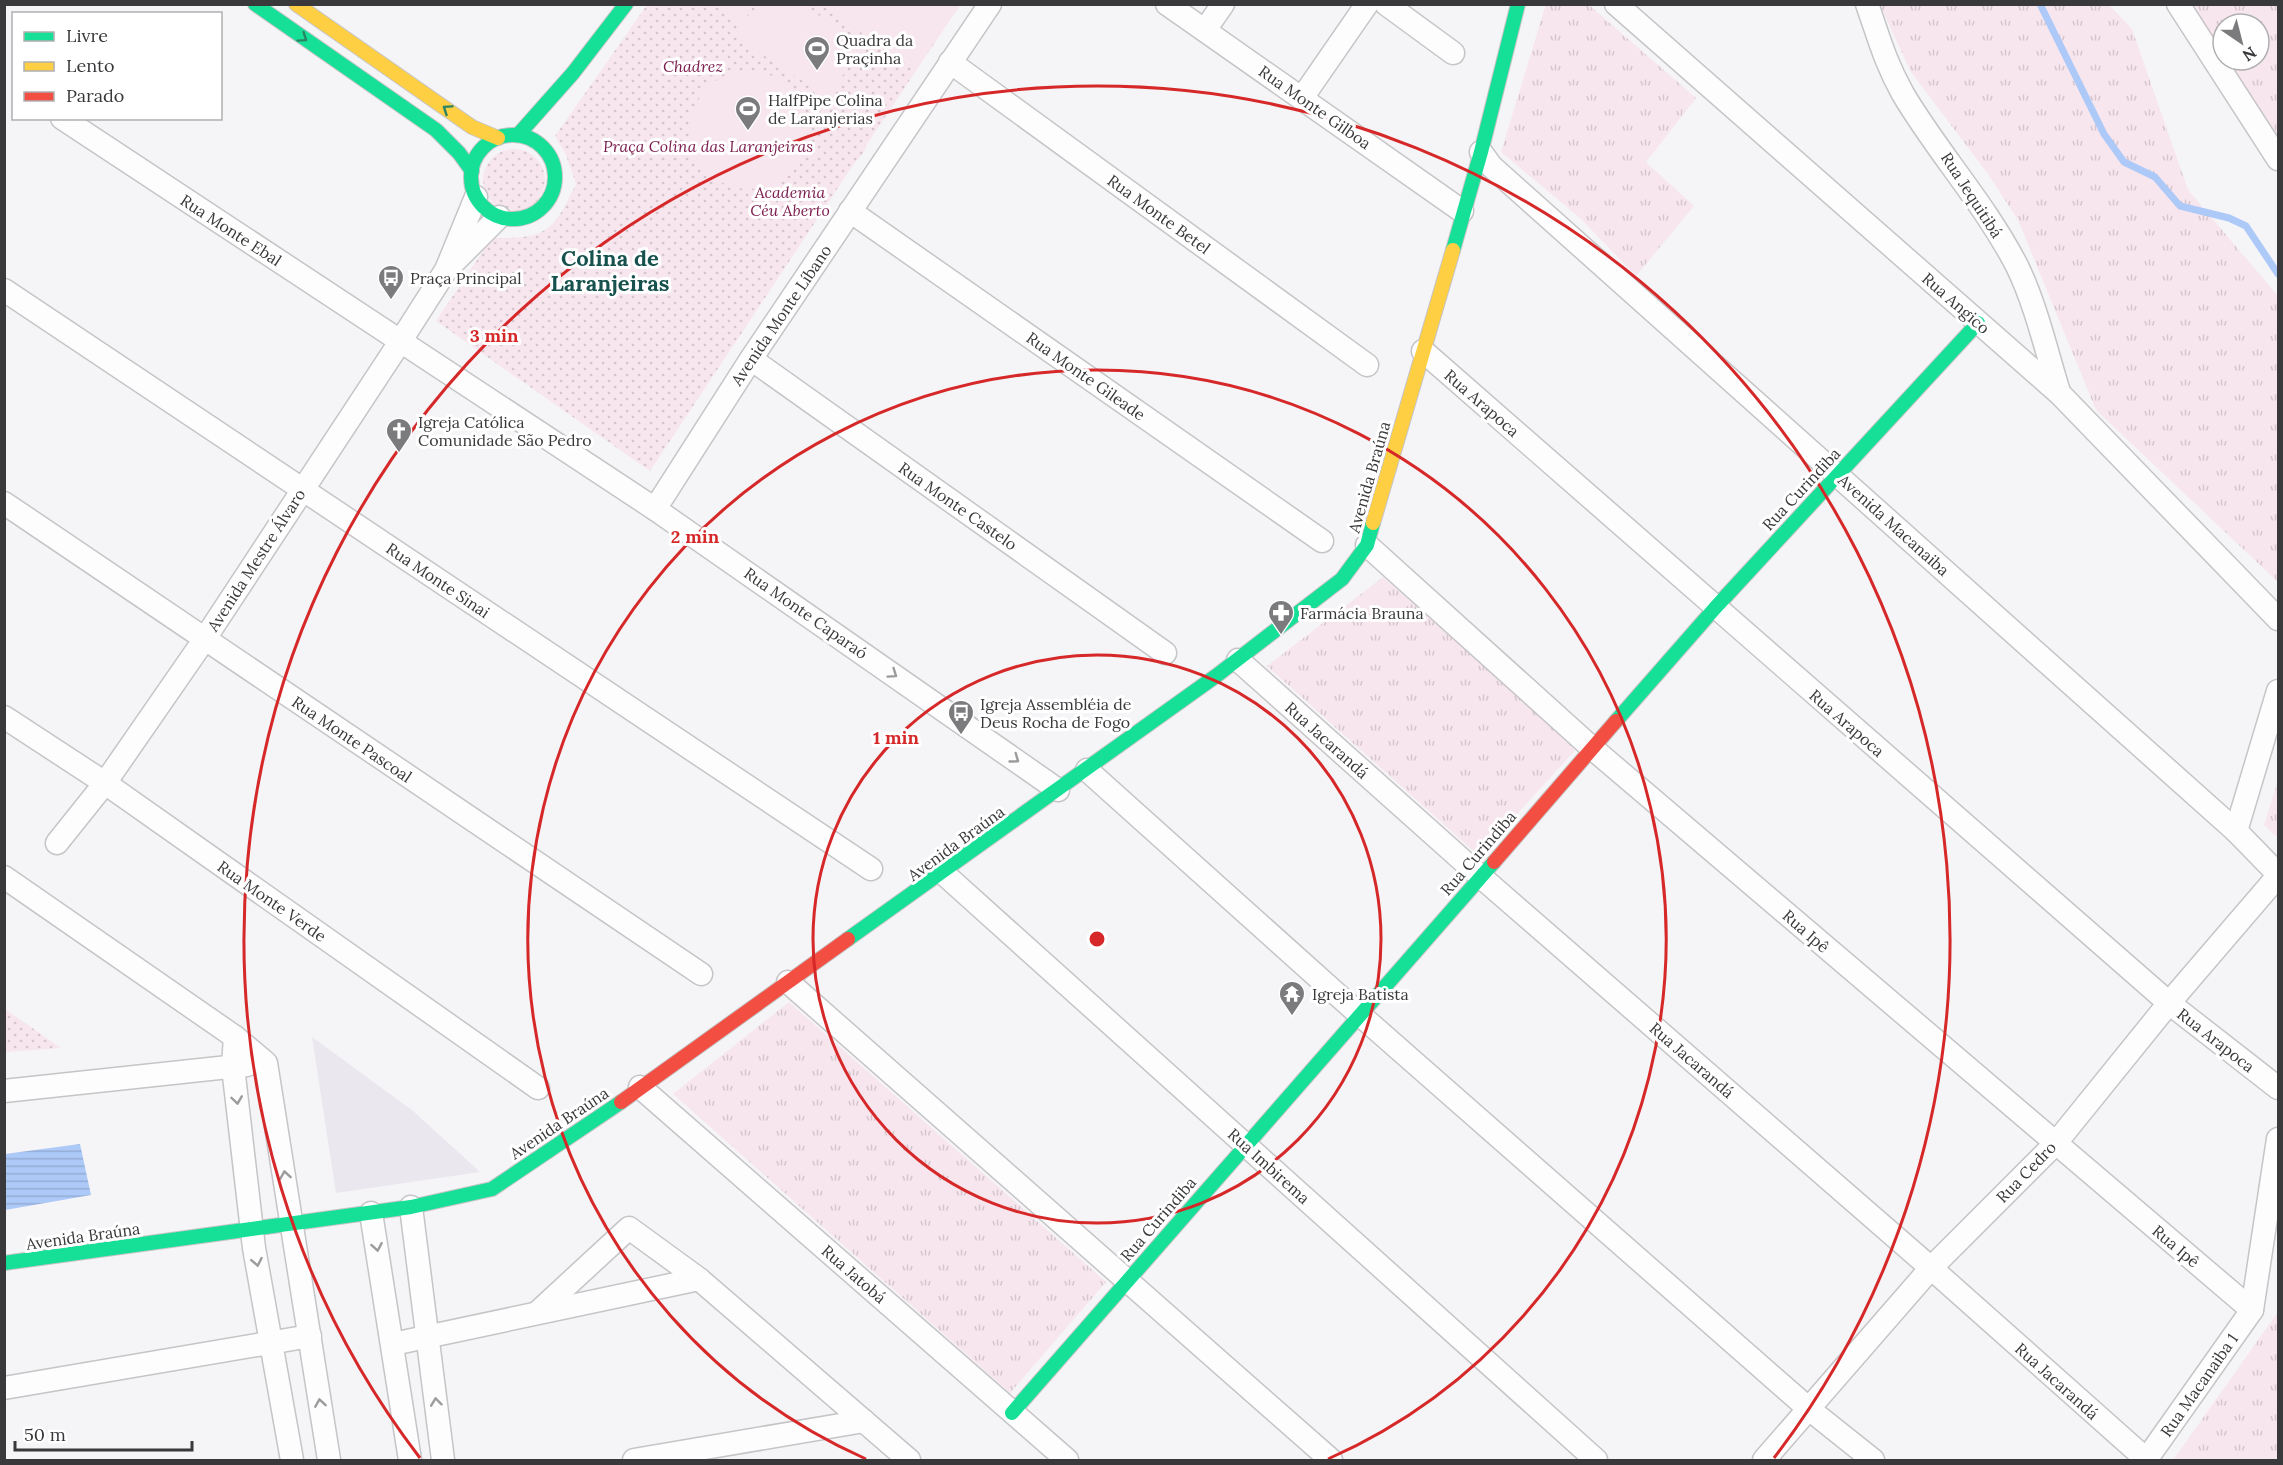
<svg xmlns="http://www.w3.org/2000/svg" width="2283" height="1465" font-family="Lora,serif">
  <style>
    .built { fill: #ebe7ef }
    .grass { fill: url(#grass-tufts); fill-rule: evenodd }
    .park { fill: url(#park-dots) }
    .pitch { fill: #f8e6ee }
    .water { fill: url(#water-rules) }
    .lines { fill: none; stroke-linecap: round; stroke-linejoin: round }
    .stream { stroke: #acc9f8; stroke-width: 7 }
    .street-casing { stroke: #c5c4c6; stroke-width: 25 }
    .fast-casing { stroke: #c5c4c6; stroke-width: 16 }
    .slow-casing { stroke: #c5c4c6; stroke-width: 16 }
    .jam-casing { stroke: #c5c4c6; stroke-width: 16 }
    .street { stroke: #fefdfe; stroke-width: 22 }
    .fast { stroke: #16e098; stroke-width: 14 }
    .slow { stroke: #ffcf43; stroke-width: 14 }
    .jam { stroke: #f24e42; stroke-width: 14 }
    .oneway { stroke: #298465 }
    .oneway2 { stroke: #9c9a9c }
    .ring { fill: none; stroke: #d62828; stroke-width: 3 }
    .labels { text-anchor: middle; stroke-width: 6; stroke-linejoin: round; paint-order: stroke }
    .poi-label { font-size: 16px; fill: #39383b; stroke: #fff; text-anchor: start }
    .park-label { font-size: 16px; font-style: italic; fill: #7a1b4c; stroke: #fff }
    .street-label { font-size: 16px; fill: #39383b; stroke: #fff }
    .district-label { font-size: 22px; font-weight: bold; fill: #16514d; stroke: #fff }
    .centre { fill: #d62828; stroke: #fff; stroke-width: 3 }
    .ring-label { font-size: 18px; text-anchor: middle; font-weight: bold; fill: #d62828; stroke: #fff; stroke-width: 6; stroke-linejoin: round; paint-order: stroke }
  </style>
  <defs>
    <pattern id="grass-tufts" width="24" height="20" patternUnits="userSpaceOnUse" patternTransform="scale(1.5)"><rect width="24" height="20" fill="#f8e6ee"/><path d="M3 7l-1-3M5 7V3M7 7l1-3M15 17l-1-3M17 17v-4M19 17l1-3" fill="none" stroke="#d5c6cd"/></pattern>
    <pattern id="park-dots" width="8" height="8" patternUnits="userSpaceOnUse" patternTransform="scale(1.5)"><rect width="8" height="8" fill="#f8e6ee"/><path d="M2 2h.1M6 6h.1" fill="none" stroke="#d5c6cd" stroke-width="1.8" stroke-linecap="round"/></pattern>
    <pattern id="water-rules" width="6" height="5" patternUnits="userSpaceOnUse" patternTransform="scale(1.5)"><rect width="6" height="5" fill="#acc9f8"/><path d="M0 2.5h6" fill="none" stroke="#95add6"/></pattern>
  </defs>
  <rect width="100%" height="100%" fill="#f5f4f7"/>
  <polygon class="built" points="312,1037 413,1111 480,1172 336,1193"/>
  <g class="grass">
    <polygon points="1546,4 1589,5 1696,98 1646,162 1694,206 1636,276 1580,218 1501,152"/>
    <polygon points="1880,5 2109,5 2132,29 2188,190 2278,296 2278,582 2096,410 2018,220 1988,174 1911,72"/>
    <path d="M2187 5H2278V145ZM2223 24H2259V60H2223Z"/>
    <polygon points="1383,577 1577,748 1479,856 1267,666"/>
    <polygon points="2278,781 2278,838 2264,825"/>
    <polygon points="789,1002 1106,1282 1010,1393 673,1094"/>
    <polygon points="2278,1312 2278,1460 2173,1460"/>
  </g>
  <g class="park">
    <path d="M647 5H960L867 144 864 152 853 165 650 471 436 321 492 238C547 239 553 232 576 184L566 155 555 136Z"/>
    <circle cx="514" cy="180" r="31"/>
    <polygon points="5,1009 61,1048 5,1052"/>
  </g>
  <g class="pitch">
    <polygon points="725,4 754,4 754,5 740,27 720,11"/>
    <polygon points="759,5 804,5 864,46 827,97 736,37"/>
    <polygon points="821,5 960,5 915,70"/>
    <circle cx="749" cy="130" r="59"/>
  </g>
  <polygon class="water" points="80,1144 91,1195 5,1210 5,1154"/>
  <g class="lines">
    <polyline class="stream" points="2040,4 2104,134 2124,162 2155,177 2180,206 2229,218 2246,226 2278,274"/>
    <defs>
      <g id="street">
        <polyline points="1167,4 1462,211"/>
        <polyline points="1386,4 1453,53"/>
        <polyline points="1616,4 2060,394 2278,619"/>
        <path d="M1867 4C1879 38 1885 62 1903 94 1938 153 1985 204 2017 266 2036 305 2046 350 2059 392"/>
        <polyline points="2178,4 2278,159"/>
        <polyline points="1205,30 1223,4"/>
        <polyline points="950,62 1367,365"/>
        <polyline points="1302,98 1367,4"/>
        <polyline points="62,118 655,509 1058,790"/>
        <polyline points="1481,152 1491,166 2236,831 2278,874"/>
        <polyline points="850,211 1322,541"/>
        <polyline points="453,263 499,217"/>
        <polyline points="4,290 871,869"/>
        <polyline points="1423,351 2169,1003 2278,1088"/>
        <polyline points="751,359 1165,653"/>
        <polyline points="4,503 701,974"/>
        <polyline points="655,509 751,359 990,4"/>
        <polyline points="1367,545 1592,748 2252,1310"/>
        <polyline points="1238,660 1480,876 1931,1268 2147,1460"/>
        <polyline points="4,717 105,783 538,1088"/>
        <polyline points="1087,770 1359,1014 1809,1409 1873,1460"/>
        <polyline points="2236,831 2278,691"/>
        <polyline points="57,843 105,783 204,640 400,342 446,270 476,197"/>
        <polyline points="943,873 1596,1460"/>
        <polyline points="4,877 235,1037 266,1063 329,1460"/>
        <polyline points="788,982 1331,1460"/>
        <polyline points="235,1037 233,1067 254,1248 292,1460"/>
        <polyline points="640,1087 1067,1460"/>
        <polyline points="4,1091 247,1065"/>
        <polyline points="411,1207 443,1460"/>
        <polyline points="371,1213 410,1460"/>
        <polyline points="538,1312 629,1228 699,1279"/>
        <polyline points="393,1344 699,1279 909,1460"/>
        <polyline points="4,1388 310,1336"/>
        <polyline points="634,1460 864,1421"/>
        <polyline points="1764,1460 1931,1268 2055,1144 2169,1003 2278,876"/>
        <polyline points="2146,1460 2252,1310 2278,1139"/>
      </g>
      <g id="fast">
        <polyline points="255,4 436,130 459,153 472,171"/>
        <circle cx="513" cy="177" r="42"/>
        <polyline points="518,135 573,73 626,4"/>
        <polyline points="1453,250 1481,152 1518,4"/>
        <polyline points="1616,721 1715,608 1978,323"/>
        <polyline points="848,939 1216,676 1342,579 1367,545 1373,523"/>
        <polyline points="4,1263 411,1207 492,1189 621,1102"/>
        <polyline points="1012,1413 1494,862"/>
      </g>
      <g id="slow">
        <polyline points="296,4 472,127 498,138"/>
        <polyline points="1373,523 1453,250"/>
      </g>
      <g id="jam">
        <polyline points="1494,862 1616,721"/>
        <polyline points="621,1102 848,939"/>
      </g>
    </defs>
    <use href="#street" class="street-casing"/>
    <use href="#fast" class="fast-casing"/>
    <use href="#slow" class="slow-casing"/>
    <use href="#jam" class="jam-casing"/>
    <use href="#street" class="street"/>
    <use href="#fast" class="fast"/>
    <use href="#slow" class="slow"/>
    <use href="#jam" class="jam"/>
  </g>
  <defs><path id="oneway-chevron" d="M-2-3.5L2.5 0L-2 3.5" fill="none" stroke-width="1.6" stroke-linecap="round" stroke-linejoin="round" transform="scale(1.5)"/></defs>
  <g class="oneway">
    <use href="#oneway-chevron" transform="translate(303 38) rotate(35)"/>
    <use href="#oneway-chevron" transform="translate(447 109) rotate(-146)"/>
  </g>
  <g class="oneway2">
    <use href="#oneway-chevron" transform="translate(893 674) rotate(35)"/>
    <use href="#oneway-chevron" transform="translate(1015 759) rotate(36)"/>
    <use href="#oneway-chevron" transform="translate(237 1100) rotate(82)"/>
    <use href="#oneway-chevron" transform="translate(285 1175) rotate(-99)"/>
    <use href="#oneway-chevron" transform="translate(377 1247) rotate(80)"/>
    <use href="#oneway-chevron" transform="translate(257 1262) rotate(79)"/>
    <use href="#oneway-chevron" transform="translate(436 1402) rotate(-97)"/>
    <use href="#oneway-chevron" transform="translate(320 1403) rotate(-99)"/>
  </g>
  <g class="ring">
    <circle cx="1097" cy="939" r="284"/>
    <path d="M866 1459A569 569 0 1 1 1328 1459"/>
    <path d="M420 1458A853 853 0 1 1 1774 1458"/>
  </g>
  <defs>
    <symbol id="stadium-pin" viewBox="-11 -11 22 30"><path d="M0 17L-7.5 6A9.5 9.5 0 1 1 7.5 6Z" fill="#7b7a7d" stroke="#fff"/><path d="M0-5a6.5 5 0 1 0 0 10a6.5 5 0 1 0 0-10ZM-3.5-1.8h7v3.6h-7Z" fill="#fff"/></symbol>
    <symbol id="bus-pin" viewBox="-11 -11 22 30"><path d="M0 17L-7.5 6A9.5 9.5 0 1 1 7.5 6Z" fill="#7b7a7d" stroke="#fff"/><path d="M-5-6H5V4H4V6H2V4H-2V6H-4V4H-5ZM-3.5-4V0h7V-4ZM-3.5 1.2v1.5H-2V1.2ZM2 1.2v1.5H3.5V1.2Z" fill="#fff"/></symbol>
    <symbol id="church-pin" viewBox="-11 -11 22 30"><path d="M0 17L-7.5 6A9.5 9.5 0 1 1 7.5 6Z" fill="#7b7a7d" stroke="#fff"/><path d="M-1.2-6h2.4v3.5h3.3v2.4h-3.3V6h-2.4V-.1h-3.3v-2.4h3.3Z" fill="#fff"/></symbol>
    <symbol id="pharmacy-pin" viewBox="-11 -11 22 30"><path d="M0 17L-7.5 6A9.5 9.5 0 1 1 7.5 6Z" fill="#7b7a7d" stroke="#fff"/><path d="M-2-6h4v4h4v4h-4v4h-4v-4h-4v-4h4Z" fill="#fff"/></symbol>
    <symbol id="temple-pin" viewBox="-11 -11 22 30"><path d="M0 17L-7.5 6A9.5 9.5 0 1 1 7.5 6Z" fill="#7b7a7d" stroke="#fff"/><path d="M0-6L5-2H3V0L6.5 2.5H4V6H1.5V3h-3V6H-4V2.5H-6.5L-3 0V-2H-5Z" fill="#fff"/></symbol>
  </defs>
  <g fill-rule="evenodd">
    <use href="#stadium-pin" x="802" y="34" width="30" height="40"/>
    <use href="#stadium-pin" x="733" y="94" width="30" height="40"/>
    <use href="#bus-pin" x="376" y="263" width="30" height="40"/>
    <use href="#church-pin" x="384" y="416" width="30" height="40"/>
    <use href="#pharmacy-pin" x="1266" y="598" width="30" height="40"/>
    <use href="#bus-pin" x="946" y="698" width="30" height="40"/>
    <use href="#temple-pin" x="1277" y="979" width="30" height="40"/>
  </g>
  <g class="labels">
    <g class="poi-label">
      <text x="836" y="46">Quadra da<tspan x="836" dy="18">Praçinha</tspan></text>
      <text x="768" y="106">HalfPipe Colina<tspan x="768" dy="18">de Laranjerias</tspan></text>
      <text x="410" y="284">Praça Principal</text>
      <text x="418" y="428">Igreja Católica<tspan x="418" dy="18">Comunidade São Pedro</tspan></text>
      <text x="1300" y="619">Farmácia Brauna</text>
      <text x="980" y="710">Igreja Assembléia de<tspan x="980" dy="18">Deus Rocha de Fogo</tspan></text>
      <text x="1312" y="1000">Igreja Batista</text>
    </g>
    <g class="park-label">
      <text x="693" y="72">Chadrez</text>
      <text x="708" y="152">Praça Colina das Laranjeiras</text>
      <text x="790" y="198">Academia<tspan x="790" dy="18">Céu Aberto</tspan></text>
    </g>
    <g class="street-label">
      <text transform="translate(1315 107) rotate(35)" y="6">Rua Monte Gilboa</text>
      <text transform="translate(1972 195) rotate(57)" y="6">Rua Jequitibá</text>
      <text transform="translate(1159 214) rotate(36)" y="6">Rua Monte Betel</text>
      <text transform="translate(231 230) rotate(33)" y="6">Rua Monte Ebal</text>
      <text transform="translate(1956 303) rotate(41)" y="6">Rua Angico</text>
      <text transform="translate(781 315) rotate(-56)" y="6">Avenida Monte Líbano</text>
      <text transform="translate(1086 376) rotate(35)" y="6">Rua Monte Gileade</text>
      <text transform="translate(1482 403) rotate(41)" y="6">Rua Arapoca</text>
      <text transform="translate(1369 477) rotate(-74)" y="6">Avenida Braúna</text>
      <text transform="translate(1801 489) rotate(-47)" y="6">Rua Curindiba</text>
      <text transform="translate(958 506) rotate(35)" y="6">Rua Monte Castelo</text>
      <text transform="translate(1894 525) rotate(42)" y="6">Avenida Macanaiba</text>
      <text transform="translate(256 560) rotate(-57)" y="6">Avenida Mestre Álvaro</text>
      <text transform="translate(438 580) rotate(34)" y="6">Rua Monte Sinai</text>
      <text transform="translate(806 613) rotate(35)" y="6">Rua Monte Caparaó</text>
      <text transform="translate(1847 723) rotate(41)" y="6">Rua Arapoca</text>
      <text transform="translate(352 739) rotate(34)" y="6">Rua Monte Pascoal</text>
      <text transform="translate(1327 740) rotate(42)" y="6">Rua Jacarandá</text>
      <text transform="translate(956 843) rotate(-36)" y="6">Avenida Braúna</text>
      <text transform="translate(1478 853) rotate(-49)" y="6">Rua Curindiba</text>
      <text transform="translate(272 901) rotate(35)" y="6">Rua Monte Verde</text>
      <text transform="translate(1806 931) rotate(41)" y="6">Rua Ipê</text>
      <text transform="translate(2216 1040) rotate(38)" y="6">Rua Arapoca</text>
      <text transform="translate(1692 1060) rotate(41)" y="6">Rua Jacarandá</text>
      <text transform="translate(559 1123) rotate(-34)" y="6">Avenida Braúna</text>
      <text transform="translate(1269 1166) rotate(42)" y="6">Rua Imbirema</text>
      <text transform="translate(2026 1172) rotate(-46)" y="6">Rua Cedro</text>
      <text transform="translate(1158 1219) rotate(-49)" y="6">Rua Curindiba</text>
      <text transform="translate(83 1236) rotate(-8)" y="6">Avenida Braúna</text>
      <text transform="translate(2176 1246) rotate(40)" y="6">Rua Ipê</text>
      <text transform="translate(854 1274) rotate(41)" y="6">Rua Jatobá</text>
      <text transform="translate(2057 1381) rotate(42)" y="6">Rua Jacarandá</text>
      <text transform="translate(2199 1385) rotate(-55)" y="6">Rua Macanaiba 1</text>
    </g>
    <g class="district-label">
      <text x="610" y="266">Colina de<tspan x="610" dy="25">Laranjeiras</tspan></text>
    </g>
  </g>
  <circle cx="1097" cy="939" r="9" class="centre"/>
  <g class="ring-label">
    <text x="494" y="342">3 min</text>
    <text x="695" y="543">2 min</text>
    <text x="896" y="744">1 min</text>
  </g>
  <rect width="2283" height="1465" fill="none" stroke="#39383b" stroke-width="12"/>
  <rect x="12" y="12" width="210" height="108" fill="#ffffff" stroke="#b0afb1" stroke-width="1.5"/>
  <rect x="24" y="32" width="30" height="9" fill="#16e098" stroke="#b0afb1" stroke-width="1.5"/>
  <text x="66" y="42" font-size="18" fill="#39383b">Livre</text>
  <rect x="24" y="62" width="30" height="9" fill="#ffcf43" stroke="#b0afb1" stroke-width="1.5"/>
  <text x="66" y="72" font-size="18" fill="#39383b">Lento</text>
  <rect x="24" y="92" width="30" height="9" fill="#f24e42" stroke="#b0afb1" stroke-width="1.5"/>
  <text x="66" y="102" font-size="18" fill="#39383b">Parado</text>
  <g transform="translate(2241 42) rotate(145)"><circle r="28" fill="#ffffff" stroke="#b0afb1" stroke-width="1.5"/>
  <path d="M0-4.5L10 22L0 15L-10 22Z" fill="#7b7a7d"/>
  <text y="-9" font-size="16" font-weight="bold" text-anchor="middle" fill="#39383b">N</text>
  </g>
  <path d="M15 1441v9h177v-9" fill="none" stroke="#39383b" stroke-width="3"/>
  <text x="24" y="1441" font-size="18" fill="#39383b" stroke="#ffffff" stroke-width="4.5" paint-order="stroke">50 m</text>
</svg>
